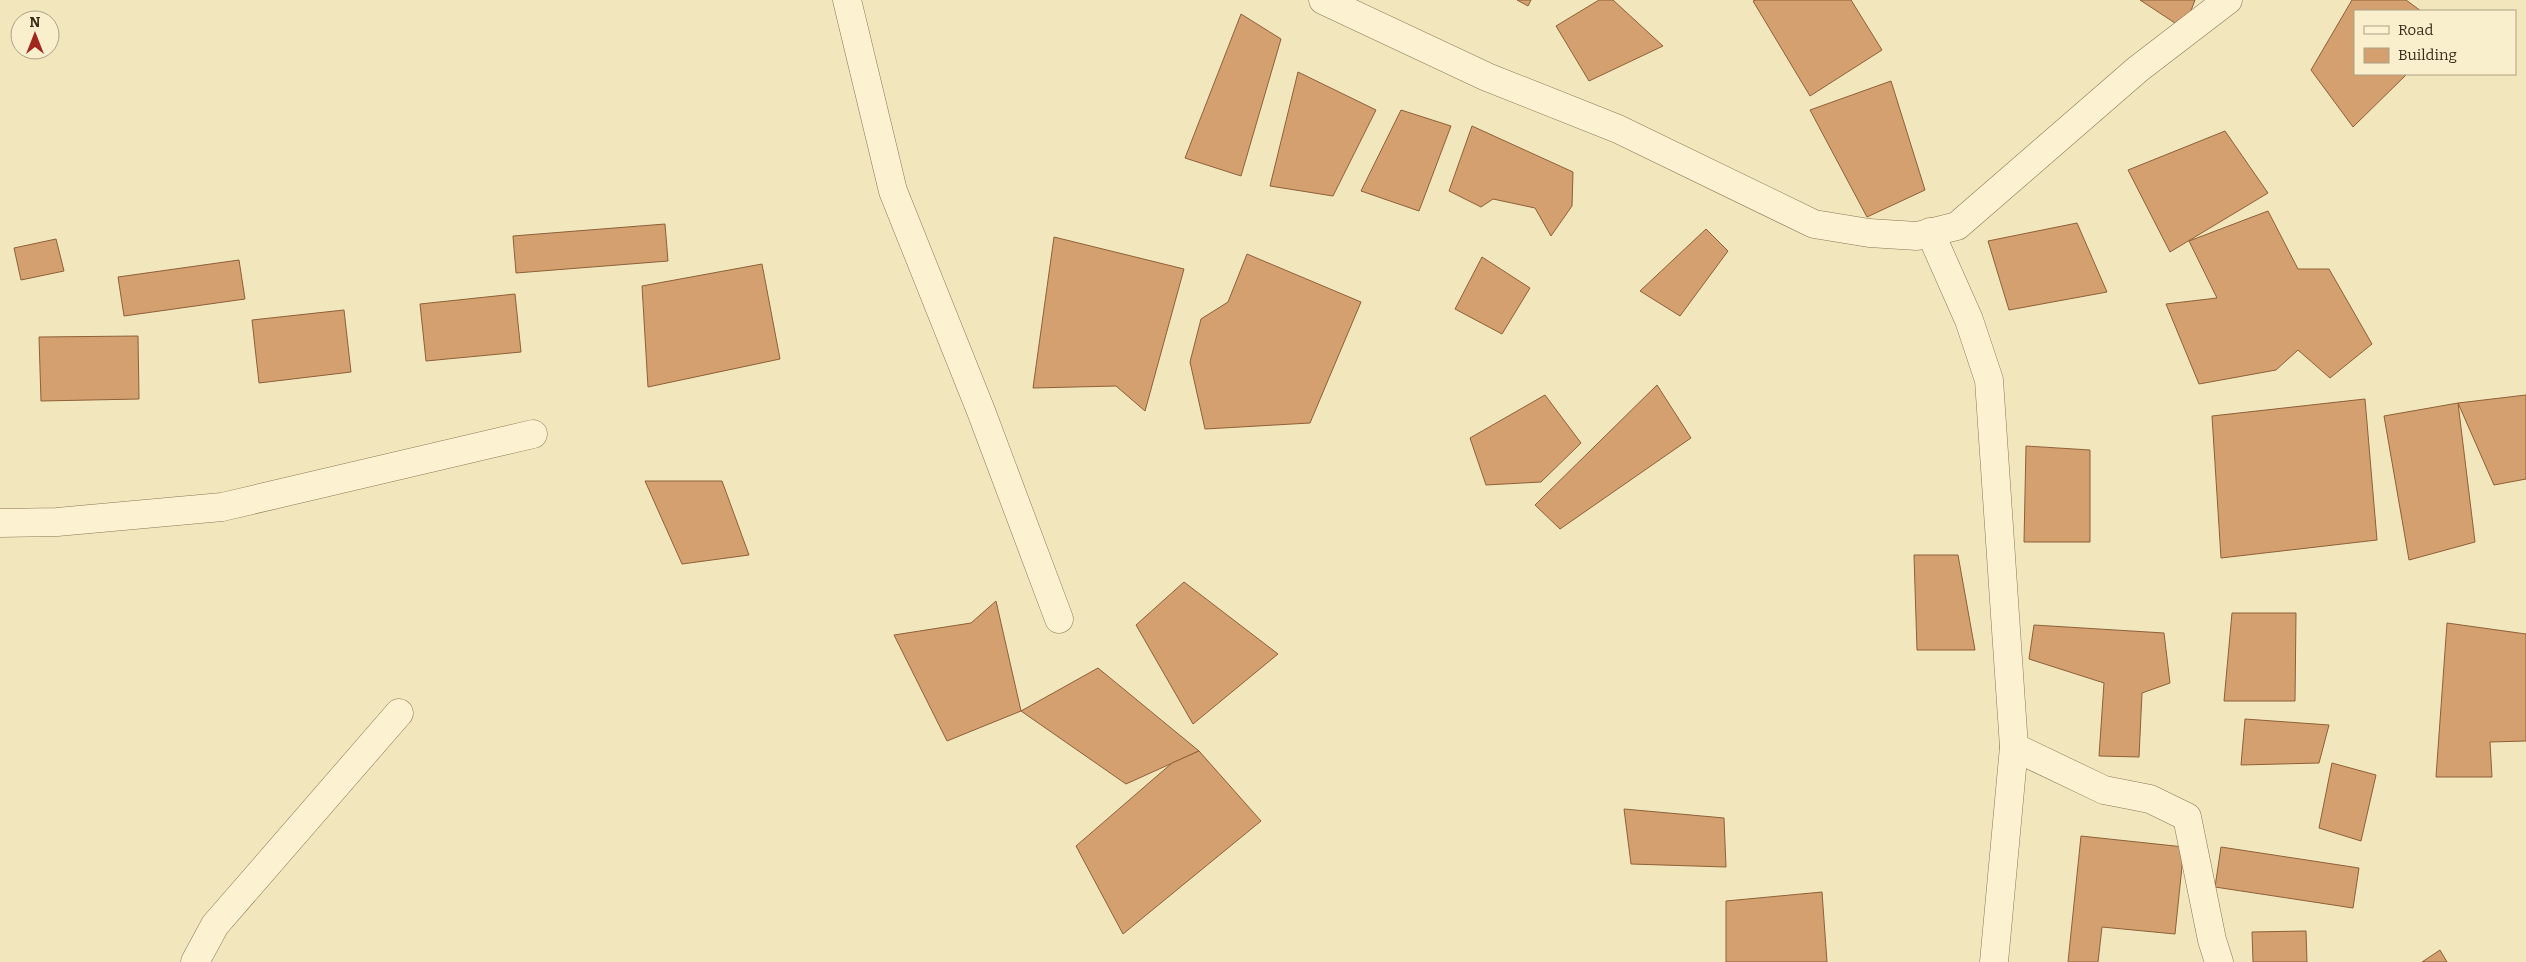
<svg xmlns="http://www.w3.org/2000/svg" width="2526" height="962" font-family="Bitter,serif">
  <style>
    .building { fill: #d4a06f; stroke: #8d6038 }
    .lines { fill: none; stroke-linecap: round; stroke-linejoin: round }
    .minor-casing { stroke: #8c7654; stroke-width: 29 }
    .minor { stroke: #fcf2d1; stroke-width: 28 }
  </style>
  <rect width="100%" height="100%" fill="#f2e6bd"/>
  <g class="building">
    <polygon points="1517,0 1531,0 1528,6"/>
    <polygon points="1599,0 1613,0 1663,46 1589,81 1556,26"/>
    <polygon points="1756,0 1851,0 1882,50 1810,96 1753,1"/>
    <polygon points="2140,0 2195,0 2184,29"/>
    <polygon points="2352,0 2406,0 2421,11 2355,11 2355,74 2407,74 2353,127 2311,70"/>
    <polygon points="1241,14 1281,39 1241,176 1185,158"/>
    <polygon points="1298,72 1376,110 1333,196 1270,186"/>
    <polygon points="1891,81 1925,190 1867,217 1810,110"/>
    <polygon points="1401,110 1451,126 1419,211 1361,191"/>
    <polygon points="1472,126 1573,172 1572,206 1551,236 1535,208 1493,199 1481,207 1449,191"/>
    <polygon points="2225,131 2268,193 2170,252 2128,170"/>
    <polygon points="2268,211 2298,269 2329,269 2372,344 2330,378 2298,350 2276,370 2199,384 2166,304 2217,298 2189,241"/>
    <polygon points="2077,223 2107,292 2009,310 1988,241"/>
    <polygon points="665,224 668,261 516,273 513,236"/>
    <polygon points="1706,229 1728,251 1680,316 1640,291"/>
    <polygon points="1054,237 1184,269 1145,411 1116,386 1033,388"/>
    <polygon points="56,239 64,271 21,280 14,248"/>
    <polygon points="1247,254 1361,302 1310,423 1205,429 1190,362 1201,319 1228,302"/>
    <polygon points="1482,257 1530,288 1502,334 1455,309"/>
    <polygon points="239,260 245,299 124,316 118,277"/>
    <polygon points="762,264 780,359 648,387 642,286"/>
    <polygon points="515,294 521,352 426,361 420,304"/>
    <polygon points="344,310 351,372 259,383 252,320"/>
    <polygon points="138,336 139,399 41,401 39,337"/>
    <polygon points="1657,385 1691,438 1560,529 1535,505"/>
    <polygon points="1545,395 1581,443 1541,482 1486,485 1470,438"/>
    <polygon points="2526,395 2526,479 2494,485 2458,403"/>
    <polygon points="2365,399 2377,540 2221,558 2212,416"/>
    <polygon points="2458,403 2475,542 2409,560 2384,416"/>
    <polygon points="2026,446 2090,450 2090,542 2024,542"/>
    <polygon points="645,481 722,481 749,555 682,564"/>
    <polygon points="1914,555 1958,555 1975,650 1917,650"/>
    <polygon points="1184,582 1278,654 1193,724 1136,625"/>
    <polygon points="996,601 1021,711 947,741 894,635 971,623"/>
    <polygon points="2232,613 2296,613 2295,701 2224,701"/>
    <polygon points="2447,623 2526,634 2526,741 2490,742 2492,777 2436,777"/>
    <polygon points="2034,625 2164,633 2170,683 2142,693 2139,757 2099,756 2104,683 2029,659"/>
    <polygon points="1098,668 1199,751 1126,784 1021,711"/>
    <polygon points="2245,719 2329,725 2319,763 2241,765"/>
    <polygon points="1199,751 1261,821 1123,934 1076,846 1172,763"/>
    <polygon points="2332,763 2376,775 2361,841 2319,828"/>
    <polygon points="1624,809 1724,818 1726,867 1631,864"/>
    <polygon points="2081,836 2184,847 2175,934 2102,927 2098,962 2068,962"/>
    <polygon points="2221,847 2359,868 2353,908 2215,887"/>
    <polygon points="1822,892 1827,962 1726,962 1726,901"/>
    <polygon points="2306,931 2307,962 2253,962 2252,932"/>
    <polygon points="2440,950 2447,962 2422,962"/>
  </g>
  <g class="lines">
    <defs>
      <g id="minor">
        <polyline points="847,0 893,191 981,411 1059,619"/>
        <polyline points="1323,0 1487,77 1618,129 1814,224 1869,233 1917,236 1957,226 2138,69 2228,0"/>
        <polyline points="1930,232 1969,320 1989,380 2014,747 1994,962"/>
        <polyline points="0,523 57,522 222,507 533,434"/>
        <polyline points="2014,747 2104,790 2150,799 2187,817 2212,940 2219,962"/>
        <polyline points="195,962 215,925 399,713"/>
      </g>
    </defs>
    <use href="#minor" class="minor-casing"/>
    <use href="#minor" class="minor"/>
  </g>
  <rect x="2354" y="10" width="162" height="65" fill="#f9efcd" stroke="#ada186"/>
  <rect x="2364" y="26" width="25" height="8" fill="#fcf2d1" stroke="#ada186"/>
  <text x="2398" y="35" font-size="15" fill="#3a2c1b">Road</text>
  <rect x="2364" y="48" width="25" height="15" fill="#d4a06f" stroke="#ada186"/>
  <text x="2398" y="60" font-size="15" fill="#3a2c1b">Building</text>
  <g transform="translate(35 35)"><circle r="24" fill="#f9efcd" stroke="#ada186"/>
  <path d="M0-4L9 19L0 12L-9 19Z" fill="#a1271e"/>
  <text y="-8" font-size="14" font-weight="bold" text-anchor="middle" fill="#3a2c1b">N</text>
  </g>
</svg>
